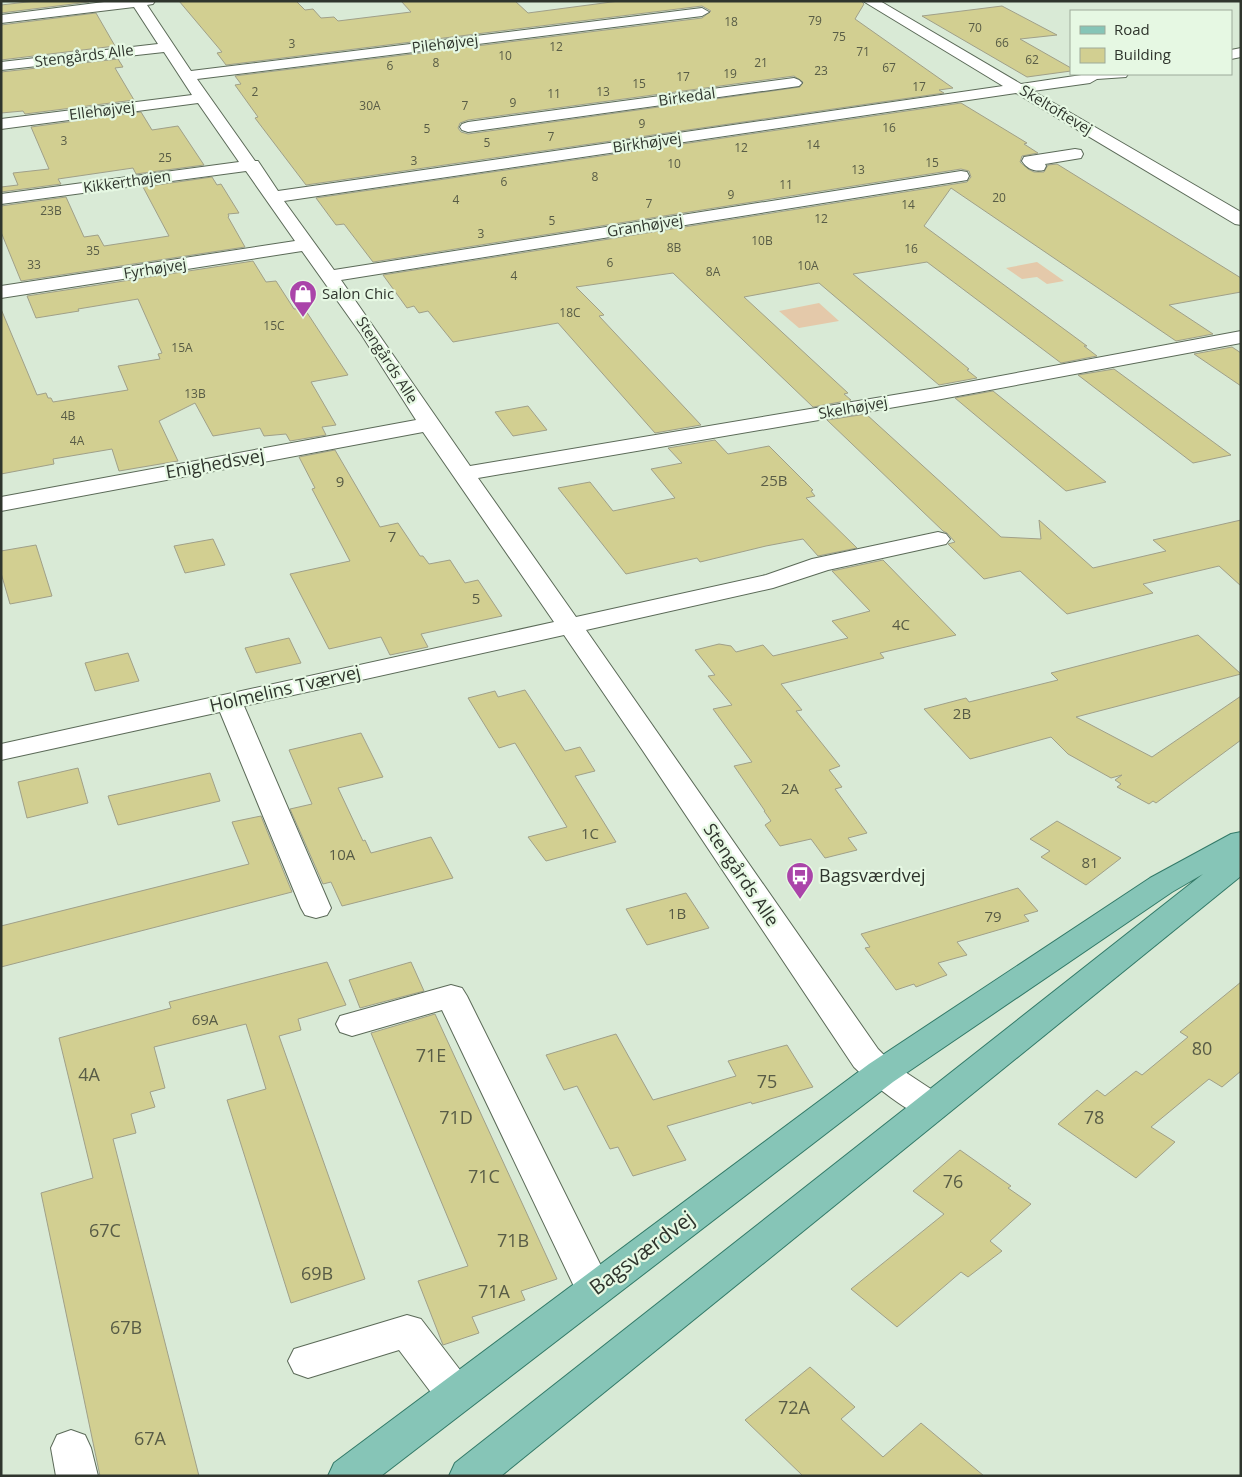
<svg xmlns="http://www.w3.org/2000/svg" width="1242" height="1477" font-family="'Open Sans',sans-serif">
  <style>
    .green { fill: #e4c9aa }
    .building { fill: #d2cf91; stroke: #a0a089; fill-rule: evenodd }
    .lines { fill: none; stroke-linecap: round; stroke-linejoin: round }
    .minor-casing { stroke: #5b6a58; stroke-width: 2 }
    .major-casing { stroke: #337a68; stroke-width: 2 }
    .minor { fill: #fff; fill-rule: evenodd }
    .major { fill: #86c5b7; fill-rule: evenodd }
    .labels { text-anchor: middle; stroke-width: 4.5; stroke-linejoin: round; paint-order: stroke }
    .far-number-label { font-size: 12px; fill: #585c46 }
    .far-street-label { font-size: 15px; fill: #2f352d; stroke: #e6f8e3 }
    .far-poi-label { font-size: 15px; fill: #2f352d; stroke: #e6f8e3; text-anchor: start }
    .number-label { font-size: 15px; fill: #585c46 }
    .street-label { font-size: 18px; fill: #2f352d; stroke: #e6f8e3 }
    .poi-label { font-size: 18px; fill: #2f352d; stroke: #e6f8e3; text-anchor: start }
    .near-number-label { font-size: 18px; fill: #585c46 }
    .near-street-label { font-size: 21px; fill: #2f352d; stroke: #e6f8e3 }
  </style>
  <rect width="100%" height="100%" fill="#d9ead6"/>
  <g class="green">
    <polygon points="1037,262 1064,281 1047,284 1037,277 1022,279 1006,268"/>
    <polygon points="819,303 839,321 799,328 779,311"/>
  </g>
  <g class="building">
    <polygon points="36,1 89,1 89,2 1,13 1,5"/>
    <path d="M179 1H296L305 10 313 9 321 18 334 17 338 21 411 12 401 1H515L528 13 619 1H861L864 4 855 19 953 88 939 90 944 93 306 185 255 118 258 117 235 85 241 84 235 76 702 18 711 11 702 6 226 65 217 53 222 52ZM794 76 803 82 800 87 468 134 461 132 458 128 460 123 468 120Z"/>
    <polygon points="1002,6 1057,35 1020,39 1071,68 1071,71 1027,77 922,16"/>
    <polygon points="96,13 115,46 1,60 1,25"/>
    <polygon points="118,59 123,67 115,68 134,100 25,114 23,111 1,113 1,72"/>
    <polygon points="961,103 1027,143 1024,144 1038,153 1022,156 1020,162 1028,169 1034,172 1044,172 1048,165 1057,164 1241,278 1241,292 1169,305 1213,334 1176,341 951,188 924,226 1087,346 1084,346 1097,356 1061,363 927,262 853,274 969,369 967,370 977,378 939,385 819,283 744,297 848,393 844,394 851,400 813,407 673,273 576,287 604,315 599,316 701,425 655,433 558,323 453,342 428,311 419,313 414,306 407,308 383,275 967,182 971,177 969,171 961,169 373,262 344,224 336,225 316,198"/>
    <polygon points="141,112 152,130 178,126 204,165 136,174 133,168 58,179 61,184 1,192 1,187 18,185 13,173 49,169 31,127"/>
    <polygon points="212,177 217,185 221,184 239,213 228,214 229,216 228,217 245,247 21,281 1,232 1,206 66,197 84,237 98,235 104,246 169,236 143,187"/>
    <polygon points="253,261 266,282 276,281 294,309 304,308 348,375 311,382 336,425 322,427 326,435 290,441 286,434 264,436 260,428 213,436 195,403 159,421 178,461 119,471 112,449 53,459 54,464 1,474 1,309 37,395 46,393 48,398 51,398 53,402 128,390 118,366 160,359 158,354 162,353 138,299 78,309 79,311 36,318 27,296"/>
    <polygon points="1232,347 1241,353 1241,386 1194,354"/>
    <polygon points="1114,369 1231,455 1193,463 1078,375"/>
    <polygon points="993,391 1106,482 1066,491 955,398"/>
    <polygon points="528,406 547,430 513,436 495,412"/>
    <polygon points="866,414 1001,537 1041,539 1039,520 1093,568 1166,551 1153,540 1241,520 1241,586 1219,566 1143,584 1153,593 1067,614 1020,571 984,579 948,544 955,542 947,533 943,531 827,420"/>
    <polygon points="715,440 728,454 769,446 813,490 811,491 815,496 806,498 857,548 818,556 803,539 766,546 700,562 697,558 626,574 558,488 590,482 613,511 675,498 651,469 682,463 668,448"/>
    <polygon points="335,450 380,527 398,523 420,556 423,556 429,564 450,560 465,583 478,580 502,616 421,634 428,647 390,655 381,637 329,649 290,574 350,561 312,489 315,488 299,457"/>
    <polygon points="213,539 225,565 185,573 174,546"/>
    <polygon points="36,545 52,596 10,604 1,573 1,551"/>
    <polygon points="883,560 956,635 880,653 884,658 781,684 802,710 796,711 840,766 829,770 842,787 835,789 867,833 848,838 857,850 825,858 811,839 780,846 765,825 771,821 764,811 765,811 734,766 752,762 713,709 732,705 708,676 715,675 695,650 719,644 731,646 736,652 763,645 773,656 848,638 832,621 870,611 832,571"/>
    <polygon points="1198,635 1241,674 1076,717 1152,757 1241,696 1241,740 1156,803 1153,801 1149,804 1117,787 1121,784 1115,780 1122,775 1111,778 1068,754 1051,737 970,759 924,709 966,698 969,702 1058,680 1051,673"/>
    <polygon points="289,638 301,663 256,673 245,648"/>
    <polygon points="128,653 139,681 95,691 85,663"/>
    <polygon points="525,690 565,751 580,747 595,771 575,776 616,842 546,861 528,837 567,827 515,743 499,748 468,698 495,691 498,697"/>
    <polygon points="361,733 383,777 338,788 363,841 365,840 371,853 431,837 453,878 342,906 331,882 323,884 290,809 312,804 289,750"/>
    <polygon points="78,768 88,803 27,818 18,782"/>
    <polygon points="210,773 220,801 118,825 108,796"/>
    <polygon points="261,816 292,892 1,967 1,926 249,864 232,822"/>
    <polygon points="1057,821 1071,829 1121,858 1086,885 1041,857 1050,851 1030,839"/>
    <polygon points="1018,888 1038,911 1024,915 1029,921 957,942 967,955 938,963 947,975 916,987 914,984 896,990 865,948 870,947 861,934"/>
    <polygon points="686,893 709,928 647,945 626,909"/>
    <polygon points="327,962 346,1005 298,1019 301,1030 279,1036 365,1279 291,1303 227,1100 266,1089 246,1024 154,1047 165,1088 150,1092 155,1107 131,1114 136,1133 113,1139 199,1476 100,1476 41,1193 93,1178 59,1038 171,1008 169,1002"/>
    <polygon points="411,962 424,991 360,1008 349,980"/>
    <polygon points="1241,982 1241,1071 1222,1087 1209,1079 1151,1127 1175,1142 1136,1178 1058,1124 1097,1090 1105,1096 1136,1071 1142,1075 1188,1037 1180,1032"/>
    <polygon points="435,1014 557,1279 521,1291 525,1300 472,1317 479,1333 443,1345 418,1281 468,1266 371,1033"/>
    <polygon points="616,1034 653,1100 736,1076 728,1061 787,1045 813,1087 752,1104 751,1102 667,1126 686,1160 633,1176 618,1147 610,1149 577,1086 564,1090 546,1055"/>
    <polygon points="960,1150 1011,1186 1008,1188 1031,1204 990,1241 1002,1251 968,1277 961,1272 897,1327 851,1289 944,1214 913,1191"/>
    <polygon points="810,1367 855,1407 841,1419 883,1457 921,1423 984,1476 803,1476 745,1420"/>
  </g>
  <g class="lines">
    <defs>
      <g id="minor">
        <path d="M112 1H155L153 4 147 5 191 71 702 8 709 12 702 16 197 79 255 161H258L278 191 1003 86 863 1H880L1021 84 1088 74H1128L1126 77 1097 79 1090 83 1033 91 1241 212V225L1235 224 1016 93 284 201 334 270 961 171 967 172 969 176 967 180 961 181 341 280 470 466 936 388 1241 331V343L936 400 478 478 576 617 766 575 812 559 938 532 946 534 950 539 946 544 828 570 773 588 586 630 878 1049 893 1064 943 1097 948 1106 943 1115C940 1116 935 1118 932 1119 916 1120 866 1079 854 1067L643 751 564 635 244 706 331 908 327 915 316 918 305 915 301 908 220 712 1 760V744L554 622 423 432 1 511V497L416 420 361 334 302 251 1 298V286L295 241 246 171 1 204V194L239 162 198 103 1 129V119L192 95 164 52 1 70V62L158 44 134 7 1 23V15Z"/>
        <polygon points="1241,48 1241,57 1231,59 1231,50"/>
        <polygon points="794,78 799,80 802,83 799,86 468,132 462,130 460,127 462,124 468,122"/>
        <path d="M1075 149 1081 150 1083 154 1081 158 1045 164 1046 166 1044 170C1035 172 1027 169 1022 161L1024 157 1030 156Z"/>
        <polygon points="451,985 462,988 467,996 613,1290 607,1301 594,1306 581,1301 442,1010 352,1036 340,1032 336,1024 340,1016"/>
        <polygon points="407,1315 421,1319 470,1383 476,1395 470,1407 456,1412 442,1407 399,1350 308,1378 294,1373 288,1361 294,1349"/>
        <polygon points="71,1430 85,1435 91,1448 98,1476 56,1476 51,1448 57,1435"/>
      </g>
      <polygon id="major" points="1241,832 1241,876 501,1476 449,1476 455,1463 1203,874 1172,892 893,1082 381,1476 328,1476 334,1463 869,1064 1150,878 1231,834"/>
    </defs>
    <use href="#minor" class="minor-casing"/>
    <use href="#major" class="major-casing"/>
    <use href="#minor" class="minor"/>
    <use href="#major" class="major"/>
  </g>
  <defs>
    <symbol id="shop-pin" viewBox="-11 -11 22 30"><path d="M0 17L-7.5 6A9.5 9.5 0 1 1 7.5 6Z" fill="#aa44a9" stroke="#e6f8e3"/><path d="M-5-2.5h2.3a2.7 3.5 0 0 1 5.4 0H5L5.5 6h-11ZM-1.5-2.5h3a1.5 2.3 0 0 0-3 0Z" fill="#fff"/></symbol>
    <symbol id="bus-pin" viewBox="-11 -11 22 30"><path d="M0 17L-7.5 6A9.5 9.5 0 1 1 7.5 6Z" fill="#aa44a9" stroke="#e6f8e3"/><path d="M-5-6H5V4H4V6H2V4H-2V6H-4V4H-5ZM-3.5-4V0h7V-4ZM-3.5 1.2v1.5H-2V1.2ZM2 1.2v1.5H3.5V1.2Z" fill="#fff"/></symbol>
  </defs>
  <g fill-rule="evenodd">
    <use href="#shop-pin" x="287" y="278" width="32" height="43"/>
    <use href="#bus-pin" x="784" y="860" width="32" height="43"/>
  </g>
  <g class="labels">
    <g class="far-number-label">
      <text x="815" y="25">79</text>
      <text x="731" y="26">18</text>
      <text x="975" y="32">70</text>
      <text x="839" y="41">75</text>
      <text x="1002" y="47">66</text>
      <text x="292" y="48">3</text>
      <text x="556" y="51">12</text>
      <text x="863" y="56">71</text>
      <text x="505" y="60">10</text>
      <text x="1032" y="64">62</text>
      <text x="436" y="67">8</text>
      <text x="761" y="67">21</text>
      <text x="390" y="70">6</text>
      <text x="889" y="72">67</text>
      <text x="821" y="75">23</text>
      <text x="730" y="78">19</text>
      <text x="683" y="81">17</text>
      <text x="639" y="88">15</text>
      <text x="919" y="91">17</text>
      <text x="255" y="96">2</text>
      <text x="603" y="96">13</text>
      <text x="554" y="98">11</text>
      <text x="513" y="107">9</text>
      <text x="370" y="110">30A</text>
      <text x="465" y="110">7</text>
      <text x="642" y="128">9</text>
      <text x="889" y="132">16</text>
      <text x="427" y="133">5</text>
      <text x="551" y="141">7</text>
      <text x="64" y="145">3</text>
      <text x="487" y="147">5</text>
      <text x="813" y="149">14</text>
      <text x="741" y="152">12</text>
      <text x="165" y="162">25</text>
      <text x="414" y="165">3</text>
      <text x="932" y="167">15</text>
      <text x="674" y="168">10</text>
      <text x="858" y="174">13</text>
      <text x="595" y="181">8</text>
      <text x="504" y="186">6</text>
      <text x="786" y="189">11</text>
      <text x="731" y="199">9</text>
      <text x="999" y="202">20</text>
      <text x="456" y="204">4</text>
      <text x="649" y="208">7</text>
      <text x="908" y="209">14</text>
      <text x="51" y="215">23B</text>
      <text x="821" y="223">12</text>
      <text x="552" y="225">5</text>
      <text x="481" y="238">3</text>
      <text x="762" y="245">10B</text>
      <text x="674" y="252">8B</text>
      <text x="911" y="253">16</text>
      <text x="93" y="255">35</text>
      <text x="610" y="267">6</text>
      <text x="34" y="269">33</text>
      <text x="808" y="270">10A</text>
      <text x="713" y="276">8A</text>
      <text x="514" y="280">4</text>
      <text x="570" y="317">18C</text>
      <text x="274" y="330">15C</text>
      <text x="182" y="352">15A</text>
      <text x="195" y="398">13B</text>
      <text x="68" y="420">4B</text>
      <text x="77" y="445">4A</text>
    </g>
    <g class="far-street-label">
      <text transform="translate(445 44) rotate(-7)" y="5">Pilehøjvej</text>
      <text transform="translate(84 56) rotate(-7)" y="5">Stengårds Alle</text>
      <text transform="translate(687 97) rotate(-8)" y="5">Birkedal</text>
      <text transform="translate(1056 110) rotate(31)" y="5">Skeltoftevej</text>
      <text transform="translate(102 111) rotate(-7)" y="5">Ellehøjvej</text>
      <text transform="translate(647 143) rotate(-8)" y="5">Birkhøjvej</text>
      <text transform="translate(127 182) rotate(-8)" y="5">Kikkerthøjen</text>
      <text transform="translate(645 226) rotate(-9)" y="5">Granhøjvej</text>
      <text transform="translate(155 269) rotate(-9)" y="5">Fyrhøjvej</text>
      <text transform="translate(387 360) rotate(57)" y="5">Stengårds Alle</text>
      <text transform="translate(853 408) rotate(-10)" y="5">Skelhøjvej</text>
    </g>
    <g class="far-poi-label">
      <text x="322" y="299">Salon Chic</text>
    </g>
    <g class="number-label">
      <text x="774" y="486">25B</text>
      <text x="340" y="487">9</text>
      <text x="392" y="542">7</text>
      <text x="476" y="604">5</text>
      <text x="901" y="630">4C</text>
      <text x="962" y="719">2B</text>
      <text x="790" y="794">2A</text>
      <text x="590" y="839">1C</text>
      <text x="342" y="860">10A</text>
      <text x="1090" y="868">81</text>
      <text x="677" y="919">1B</text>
      <text x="993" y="922">79</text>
      <text x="205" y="1025">69A</text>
    </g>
    <g class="street-label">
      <text transform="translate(215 464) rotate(-10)" y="6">Enighedsvej</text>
      <text transform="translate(285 689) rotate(-13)" y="6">Holmelins Tværvej</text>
      <text transform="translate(741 875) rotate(56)" y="6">Stengårds Alle</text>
    </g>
    <g class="poi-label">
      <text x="819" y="882">Bagsværdvej</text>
    </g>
    <g class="near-number-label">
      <text x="1202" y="1055">80</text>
      <text x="431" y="1062">71E</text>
      <text x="89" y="1081">4A</text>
      <text x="767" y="1088">75</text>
      <text x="456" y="1124">71D</text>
      <text x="1094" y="1124">78</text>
      <text x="484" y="1183">71C</text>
      <text x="953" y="1188">76</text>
      <text x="105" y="1237">67C</text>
      <text x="513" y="1247">71B</text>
      <text x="317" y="1280">69B</text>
      <text x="494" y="1298">71A</text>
      <text x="126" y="1334">67B</text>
      <text x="794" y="1414">72A</text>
      <text x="150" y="1445">67A</text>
    </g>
    <g class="near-street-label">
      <text transform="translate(642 1253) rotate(-37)" y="7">Bagsværdvej</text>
    </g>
  </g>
  <rect width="1242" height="1477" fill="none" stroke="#2f352d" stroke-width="5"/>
  <rect x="1070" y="10" width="162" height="65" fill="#e6f8e3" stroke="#9daa9a"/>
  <rect x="1080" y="26" width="25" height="8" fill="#86c5b7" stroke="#9daa9a"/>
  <text x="1114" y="35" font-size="15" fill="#2f352d">Road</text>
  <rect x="1080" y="48" width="25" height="15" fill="#d2cf91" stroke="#9daa9a"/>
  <text x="1114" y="60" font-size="15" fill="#2f352d">Building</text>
</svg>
